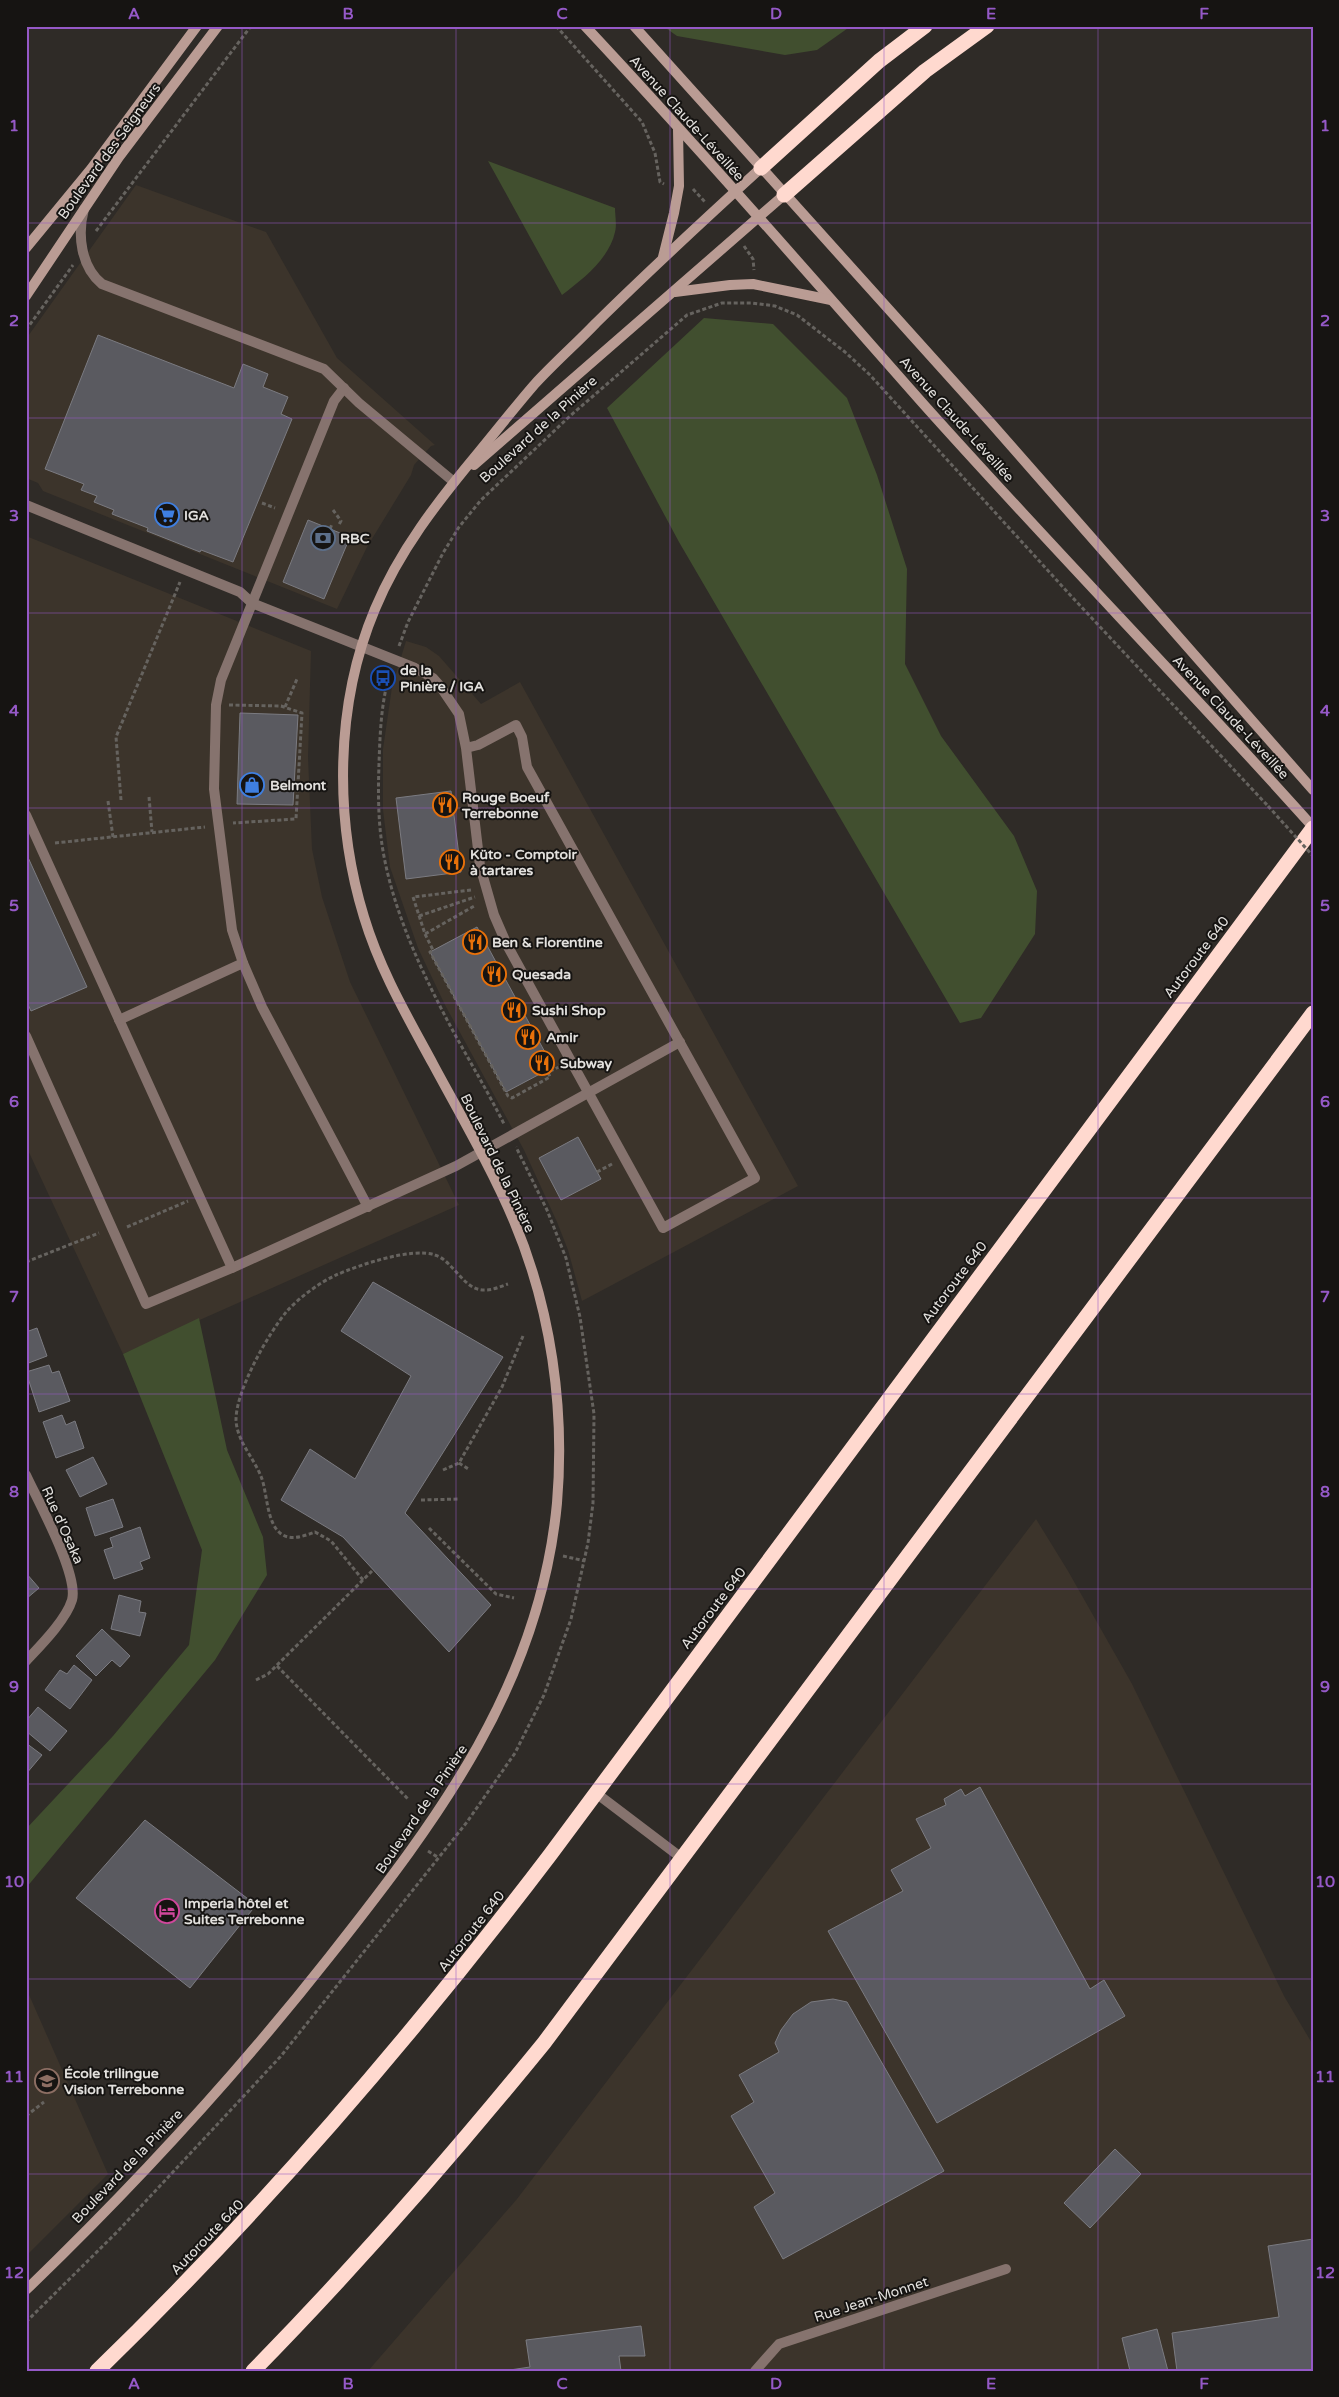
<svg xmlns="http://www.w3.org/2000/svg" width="1339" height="2397" font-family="'Varela Round',sans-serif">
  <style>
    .built { fill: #3c342b }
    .green { fill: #414f2f }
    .building { fill: #5a5a60; stroke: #7b7b81 }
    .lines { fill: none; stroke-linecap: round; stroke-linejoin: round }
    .path { stroke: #66635f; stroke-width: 3; stroke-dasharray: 4 2.5; stroke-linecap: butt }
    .lane { stroke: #86736e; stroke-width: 10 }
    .street { stroke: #86736e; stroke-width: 10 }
    .secondary { stroke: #ba9c94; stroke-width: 10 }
    .highway { stroke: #ffd9cf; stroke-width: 15 }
    .path-bridge { stroke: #66635f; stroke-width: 3; stroke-dasharray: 4 2.5; stroke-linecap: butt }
    .grid { fill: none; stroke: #9559c7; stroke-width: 1; stroke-opacity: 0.55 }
    .labels { text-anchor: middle; stroke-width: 4; stroke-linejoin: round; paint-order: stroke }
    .street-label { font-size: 14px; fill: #e3e1de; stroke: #161412 }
    .poi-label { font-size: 14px; font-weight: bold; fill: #e3e1de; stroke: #161412; text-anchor: start }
    .neatline { fill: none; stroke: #9559c7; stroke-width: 2 }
    .grid-label { font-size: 16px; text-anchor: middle; font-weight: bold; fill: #9559c7 }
  </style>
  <rect width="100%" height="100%" fill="#2f2b27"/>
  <g class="built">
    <polygon points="136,185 266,232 337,358 435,445 431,446 414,465 411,475 367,547 337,609 43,491 38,483 26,478 26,339"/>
    <polygon points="26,536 311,651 308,757 312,849 322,897 350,982 459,1205 123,1354 26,1146"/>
    <polygon points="406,641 426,647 439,656 481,704 520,682 798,1186 582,1301 568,1250 557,1222 524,1150 445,1005 418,948 390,867 383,810 383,749 392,687"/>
    <polygon points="1036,1519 1068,1571 1132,1684 1284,1996 1313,2045 1313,2371 368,2371 517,2199"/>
    <polygon points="26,1988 108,2174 26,2256"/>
  </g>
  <g class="green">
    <polygon points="663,26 851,26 817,50 785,55 677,36"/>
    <path d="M488 161 615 208C615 215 617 225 615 232 609 259 583 279 562 295Z"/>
    <polygon points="704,318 773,324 847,398 877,475 907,569 905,664 941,736 1014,836 1037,891 1035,934 981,1018 960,1023 679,542 607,408"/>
    <polygon points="199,1318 227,1450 263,1537 267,1575 215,1660 26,1888 26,1829 113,1736 189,1645 202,1550 123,1354"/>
  </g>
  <g class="building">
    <polygon points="98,335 234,388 243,364 268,374 263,387 288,397 281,414 292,419 233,562 201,550 200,552 147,531 148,528 112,514 114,510 94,502 97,496 81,490 84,484 45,469"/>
    <polygon points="308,520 350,537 324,599 283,582"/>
    <polygon points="240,713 298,715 293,805 237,804"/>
    <polygon points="451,791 461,872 406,879 396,798"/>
    <polygon points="26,853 87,987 31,1011 26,1000"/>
    <polygon points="477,927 553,1067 506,1092 430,952"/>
    <polygon points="578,1137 601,1179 561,1200 539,1158"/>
    <polygon points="373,1282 503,1357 405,1513 491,1605 449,1652 343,1537 281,1500 310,1449 355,1479 411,1376 341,1331"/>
    <polygon points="37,1328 47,1356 26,1364 26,1332"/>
    <polygon points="49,1365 52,1373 59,1371 70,1401 39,1412 26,1372"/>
    <polygon points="62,1415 66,1425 75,1421 84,1448 56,1458 43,1422"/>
    <polygon points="93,1457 107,1484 80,1497 66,1470"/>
    <polygon points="113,1499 123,1527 95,1536 86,1508"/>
    <polygon points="140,1527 150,1558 140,1562 143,1569 114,1579 104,1550 113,1547 110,1538"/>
    <polygon points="26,1573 39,1588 26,1599"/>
    <polygon points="119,1595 141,1601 139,1612 146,1613 140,1636 111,1629"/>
    <polygon points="102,1629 130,1656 120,1667 112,1660 96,1676 76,1656"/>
    <polygon points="74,1665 92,1680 70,1709 45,1690 60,1670 67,1674"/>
    <polygon points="38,1707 67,1731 50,1751 26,1731 26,1721"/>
    <polygon points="26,1743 42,1755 26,1774"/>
    <polygon points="980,1787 1090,1989 1104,1980 1125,2016 937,2123 828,1931 903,1891 891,1870 931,1848 916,1819 946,1805 944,1799 961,1789 965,1796"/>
    <polygon points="145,1820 256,1905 190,1988 76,1898"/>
    <polygon points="833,1999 847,2002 944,2171 783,2259 754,2207 775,2193 731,2116 754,2102 739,2075 779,2052 775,2043 781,2030 793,2014 811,2002"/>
    <polygon points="1115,2149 1141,2174 1090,2228 1064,2203"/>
    <polygon points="1313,2239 1313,2371 1177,2371 1172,2333 1279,2317 1268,2246"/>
    <polygon points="641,2326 645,2356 619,2356 621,2371 503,2371 530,2367 526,2340"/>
    <polygon points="1157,2329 1168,2371 1130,2371 1122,2338"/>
  </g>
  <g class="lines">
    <g class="path">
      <polyline points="556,26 642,122 655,153 660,182 664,184"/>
      <polyline points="693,189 705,202"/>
      <polyline points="96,231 251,26"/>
      <polyline points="744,246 753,259 754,270"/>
      <polyline points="26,330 73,265"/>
      <polyline points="262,503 275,508"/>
      <polyline points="333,510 341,521 338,526"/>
      <polyline points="330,529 332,524"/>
      <polyline points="399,646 408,622 443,553 459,527 481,500 570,416 687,315 722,303 752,303 775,306 797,315 845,352 870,375 1072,597 1268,806"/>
      <path d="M390 673C381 702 380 734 379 764 378 793 378 822 383 851 394 914 423 975 453 1031 470 1062 488 1092 504 1124"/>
      <polyline points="229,705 281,706 302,713 296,819 233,823"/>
      <polyline points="285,707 297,679"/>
      <polyline points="149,797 152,832"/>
      <polyline points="121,800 116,737 180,582"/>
      <polyline points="108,801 113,837"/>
      <polyline points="55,843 205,827"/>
      <polyline points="471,890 413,897 425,934 476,905"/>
      <polyline points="419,916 475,897"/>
      <polyline points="425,934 433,950 430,952 508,1096 512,1098 550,1077 548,1072 559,1067"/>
      <polyline points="597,1172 612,1164"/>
      <polyline points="127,1227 188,1201"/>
      <polyline points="26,1262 99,1233"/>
      <polyline points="459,1463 470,1470"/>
      <polyline points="443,1470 459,1463 502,1387 523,1336"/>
      <polyline points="421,1500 459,1499"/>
      <polyline points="429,1528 496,1594 514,1598"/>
      <polyline points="563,1556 585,1561"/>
      <path d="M363 1580 331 1541 315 1532C304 1536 289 1542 279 1532 267 1521 267 1494 262 1479 255 1459 237 1442 236 1420 236 1390 268 1334 287 1311 300 1297 319 1283 336 1275 359 1265 412 1247 435 1255 454 1261 464 1292 486 1290 493 1290 502 1286 508 1284"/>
      <polyline points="277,1666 408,1799"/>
      <polyline points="256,1680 268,1674 372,1571"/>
      <polyline points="428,1851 439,1858"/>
      <polyline points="26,2067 28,2066"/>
      <polyline points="26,2116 44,2102"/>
      <polyline points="26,2322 118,2231 281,2056 467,1822 515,1753 544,1695 571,1619 588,1543 593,1503 594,1414 580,1317 566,1258 547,1210 516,1147"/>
    </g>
    <g class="lane">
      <path d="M84 209C77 235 81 267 102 284L324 369 359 403 454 482"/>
      <polyline points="344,388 334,401 221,680 216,705 214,789 232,930 243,963 262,1007 368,1207"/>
      <polyline points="26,505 240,592 252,603 415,668 433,678 440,686 459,714 466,748 480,866 494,915 507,945 663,1228 755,1178 527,767 522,737 516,725 478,745 466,748"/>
      <polyline points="26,815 232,1268 456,1166 680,1042"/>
      <polyline points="119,1020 243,963"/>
      <polyline points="26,1036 146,1304 232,1268"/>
      <polyline points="596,1793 683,1859"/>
    </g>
    <g class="street">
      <path d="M26 1475C38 1501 79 1575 72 1600 66 1620 40 1646 26 1661"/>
      <polyline points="755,2371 779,2344 1006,2269"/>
    </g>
    <g class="secondary">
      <path d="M585 26C701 150 813 279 926 407 1053 549 1186 685 1313 827"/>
      <polyline points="634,26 991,423 1313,790"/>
      <polyline points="26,248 91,169 197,26"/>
      <polyline points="663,257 674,213 679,186 678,129"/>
      <polyline points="675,292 730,285 753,284 831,300"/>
      <polyline points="26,296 119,157 218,26"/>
      <polyline points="474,465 784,195"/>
      <path d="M26 2290C135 2185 237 2074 330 1956 439 1818 540 1684 557 1503 565 1408 551 1309 514 1221 491 1167 461 1116 433 1064 407 1016 380 970 364 917 334 819 335 704 375 609 399 551 438 501 478 453 497 430 515 407 534 385 554 363 576 344 596 323 650 270 705 219 761 168"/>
    </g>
    <g class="highway">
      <polyline points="761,168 879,61 925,26"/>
      <polyline points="784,195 925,71 987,26"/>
      <path d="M97 2371C262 2211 411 2038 550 1855L1313 828"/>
      <path d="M253 2371C356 2266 452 2156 544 2043L1313 1013"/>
    </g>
    <polyline class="path-bridge" points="1268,806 1313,856"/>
  </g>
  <path class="grid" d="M242 26V2371M456 26V2371M670 26V2371M884 26V2371M1098 26V2371M26 223H1313M26 418H1313M26 613H1313M26 808H1313M26 1003H1313M26 1198H1313M26 1394H1313M26 1589H1313M26 1784H1313M26 1979H1313M26 2174H1313"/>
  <defs>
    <symbol id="supermarket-ring" viewBox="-11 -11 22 22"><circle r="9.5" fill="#161412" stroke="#3f7fe0" stroke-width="1.5"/><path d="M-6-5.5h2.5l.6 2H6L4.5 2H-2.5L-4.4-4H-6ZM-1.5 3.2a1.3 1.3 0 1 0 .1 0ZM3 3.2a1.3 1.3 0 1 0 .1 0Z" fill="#3f7fe0"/></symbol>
    <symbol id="bank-ring" viewBox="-11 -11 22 22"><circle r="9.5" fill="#161412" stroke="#5c6f8a" stroke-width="1.5"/><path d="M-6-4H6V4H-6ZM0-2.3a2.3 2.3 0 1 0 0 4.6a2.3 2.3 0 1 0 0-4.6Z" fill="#5c6f8a"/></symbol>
    <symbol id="bus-ring" viewBox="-11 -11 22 22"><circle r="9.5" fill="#161412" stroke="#1a4fb4" stroke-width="1.5"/><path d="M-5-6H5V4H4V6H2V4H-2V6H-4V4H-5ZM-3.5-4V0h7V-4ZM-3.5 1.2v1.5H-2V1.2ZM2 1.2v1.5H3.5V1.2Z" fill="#1a4fb4"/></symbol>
    <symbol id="shop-ring" viewBox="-11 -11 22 22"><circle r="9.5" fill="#161412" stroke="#3f7fe0" stroke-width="1.5"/><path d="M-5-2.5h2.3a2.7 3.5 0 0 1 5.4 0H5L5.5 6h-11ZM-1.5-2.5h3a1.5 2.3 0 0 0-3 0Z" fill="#3f7fe0"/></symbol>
    <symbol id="restaurant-ring" viewBox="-11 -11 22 22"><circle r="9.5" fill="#161412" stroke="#e8710a" stroke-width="1.5"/><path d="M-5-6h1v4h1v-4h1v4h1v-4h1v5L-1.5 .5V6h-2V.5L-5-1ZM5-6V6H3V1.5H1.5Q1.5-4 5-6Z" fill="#e8710a"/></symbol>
    <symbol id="hotel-ring" viewBox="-11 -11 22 22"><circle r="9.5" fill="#161412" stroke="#d1479c" stroke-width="1.5"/><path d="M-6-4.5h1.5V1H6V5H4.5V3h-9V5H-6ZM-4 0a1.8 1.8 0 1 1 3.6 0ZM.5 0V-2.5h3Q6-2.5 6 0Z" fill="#d1479c"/></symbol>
    <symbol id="school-ring" viewBox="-11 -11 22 22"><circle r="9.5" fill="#161412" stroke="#8d6e63" stroke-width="1.5"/><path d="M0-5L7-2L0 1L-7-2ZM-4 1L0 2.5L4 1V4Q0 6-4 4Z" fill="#8d6e63"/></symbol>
  </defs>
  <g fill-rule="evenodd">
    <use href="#supermarket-ring" x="153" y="501" width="28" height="28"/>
    <use href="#bank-ring" x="309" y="524" width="28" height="28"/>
    <use href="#bus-ring" x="369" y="664" width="28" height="28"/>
    <use href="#shop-ring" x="238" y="771" width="28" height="28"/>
    <use href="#restaurant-ring" x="431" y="791" width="28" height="28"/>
    <use href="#restaurant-ring" x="438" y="848" width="28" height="28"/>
    <use href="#restaurant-ring" x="461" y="928" width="28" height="28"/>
    <use href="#restaurant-ring" x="480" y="960" width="28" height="28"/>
    <use href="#restaurant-ring" x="500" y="996" width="28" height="28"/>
    <use href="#restaurant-ring" x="514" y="1023" width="28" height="28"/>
    <use href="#restaurant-ring" x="528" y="1049" width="28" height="28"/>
    <use href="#hotel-ring" x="153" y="1897" width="28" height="28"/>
    <use href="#school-ring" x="33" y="2067" width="28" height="28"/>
  </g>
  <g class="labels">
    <g class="street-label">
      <text transform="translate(687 118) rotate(48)" y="5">Avenue Claude-Léveillée</text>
      <text transform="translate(109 151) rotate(-54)" y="5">Boulevard des Seigneurs</text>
      <text transform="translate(957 419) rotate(48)" y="5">Avenue Claude-Léveillée</text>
      <text transform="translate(538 429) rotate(-42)" y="5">Boulevard de la Pinière</text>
      <text transform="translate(1231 717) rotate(47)" y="5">Avenue Claude-Léveillée</text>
      <text transform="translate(1196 957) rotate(-53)" y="5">Autoroute 640</text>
      <text transform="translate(498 1163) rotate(64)" y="5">Boulevard de la Pinière</text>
      <text transform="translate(954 1282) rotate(-53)" y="5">Autoroute 640</text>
      <text transform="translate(63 1525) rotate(66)" y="5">Rue d'Osaka</text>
      <text transform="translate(713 1608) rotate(-53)" y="5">Autoroute 640</text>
      <text transform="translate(421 1809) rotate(-56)" y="5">Boulevard de la Pinière</text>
      <text transform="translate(471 1931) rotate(-52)" y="5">Autoroute 640</text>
      <text transform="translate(127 2166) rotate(-46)" y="5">Boulevard de la Pinière</text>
      <text transform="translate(207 2237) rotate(-46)" y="5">Autoroute 640</text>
      <text transform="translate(871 2299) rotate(-18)" y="5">Rue Jean-Monnet</text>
    </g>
    <g class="poi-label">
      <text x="184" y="520">IGA</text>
      <text x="340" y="543">RBC</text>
      <text x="400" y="675">de la<tspan x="400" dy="16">Pinière / IGA</tspan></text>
      <text x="270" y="790">Belmont</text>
      <text x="462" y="802">Rouge Boeuf<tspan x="462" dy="16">Terrebonne</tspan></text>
      <text x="470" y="859">Küto - Comptoir<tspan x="470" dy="16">à tartares</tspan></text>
      <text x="492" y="947">Ben &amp; Florentine</text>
      <text x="512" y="979">Quesada</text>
      <text x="532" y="1015">Sushi Shop</text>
      <text x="546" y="1042">Amir</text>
      <text x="560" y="1068">Subway</text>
      <text x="184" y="1908">Imperia hôtel et<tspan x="184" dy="16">Suites Terrebonne</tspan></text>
      <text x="64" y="2078">École trilingue<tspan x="64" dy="16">Vision Terrebonne</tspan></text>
    </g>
  </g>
  <rect width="1339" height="2397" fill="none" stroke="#161412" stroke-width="55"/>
  <rect x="28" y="28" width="1284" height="2342" class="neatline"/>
  <g class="grid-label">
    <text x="134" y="19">A</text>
    <text x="348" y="19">B</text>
    <text x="562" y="19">C</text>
    <text x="776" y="19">D</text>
    <text x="991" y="19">E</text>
    <text x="1204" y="19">F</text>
    <text x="14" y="131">1</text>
    <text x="1325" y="131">1</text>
    <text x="14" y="326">2</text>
    <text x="1325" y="326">2</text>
    <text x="14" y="521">3</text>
    <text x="1325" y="521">3</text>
    <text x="14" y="716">4</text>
    <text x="1325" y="716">4</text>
    <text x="14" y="911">5</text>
    <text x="1325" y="911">5</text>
    <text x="14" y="1107">6</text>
    <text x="1325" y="1107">6</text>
    <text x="14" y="1302">7</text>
    <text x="1325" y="1302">7</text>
    <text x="14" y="1497">8</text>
    <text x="1325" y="1497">8</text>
    <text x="14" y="1692">9</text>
    <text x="1325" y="1692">9</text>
    <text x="14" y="1887">10</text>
    <text x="1325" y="1887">10</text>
    <text x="14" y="2082">11</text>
    <text x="1325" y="2082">11</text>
    <text x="14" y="2278">12</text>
    <text x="1325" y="2278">12</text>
    <text x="134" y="2389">A</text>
    <text x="348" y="2389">B</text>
    <text x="562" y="2389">C</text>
    <text x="776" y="2389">D</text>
    <text x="991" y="2389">E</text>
    <text x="1204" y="2389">F</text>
  </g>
</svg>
